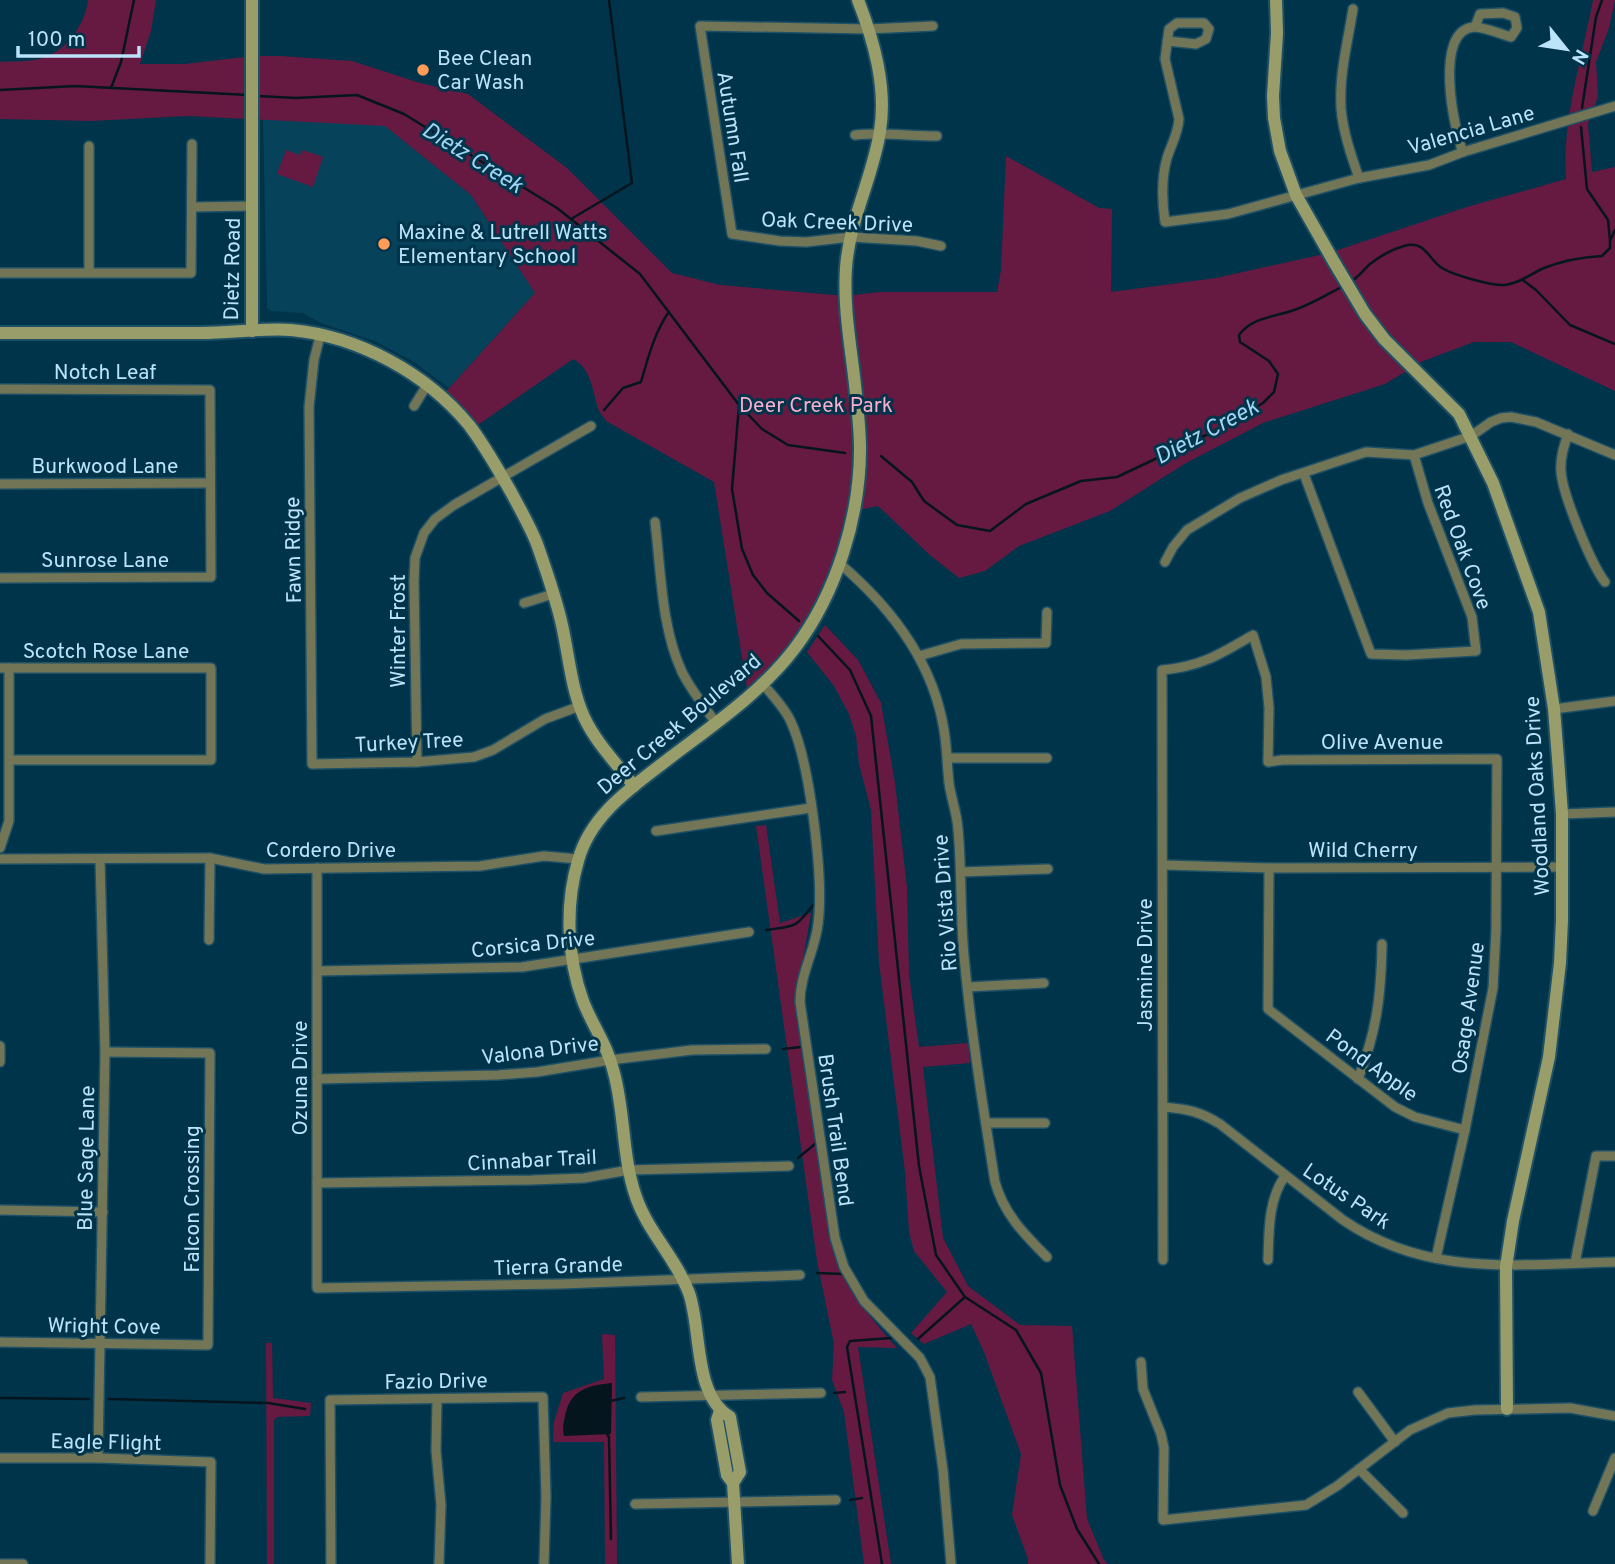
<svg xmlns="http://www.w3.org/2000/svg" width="1615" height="1564" font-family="Overpass,sans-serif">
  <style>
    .built { fill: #07425b }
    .green { fill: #661a41 }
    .water { fill: #05151e }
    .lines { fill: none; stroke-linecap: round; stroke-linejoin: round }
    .stream { stroke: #05151e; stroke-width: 2.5 }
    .street-casing { stroke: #1e5066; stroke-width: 12 }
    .secondary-casing { stroke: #1e5066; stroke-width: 16 }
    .street { stroke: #727656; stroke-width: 9 }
    .secondary { stroke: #989d69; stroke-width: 12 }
    .poi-dot { fill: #fe9c58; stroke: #00344a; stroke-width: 2.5 }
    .labels { text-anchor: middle; stroke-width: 6; stroke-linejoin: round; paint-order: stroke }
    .poi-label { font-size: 21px; fill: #bbe3fa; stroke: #00344a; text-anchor: start }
    .street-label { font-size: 21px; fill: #bbe3fa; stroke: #00344a }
    .park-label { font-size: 21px; fill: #fdadcd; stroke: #00344a }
    .water-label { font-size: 23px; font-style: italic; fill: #a0d4f2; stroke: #00344a }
  </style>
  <rect width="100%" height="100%" fill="#00344a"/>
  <polygon class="built" points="263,119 384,125 471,195 535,293 449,388 414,362 377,342 321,323 303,313 271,311 267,308"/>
  <g class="green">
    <path d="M88 0H156L151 31 140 64H185L253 56H280L352 61 420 83 468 94 567 168 672 273 720 285 845 296 880 292H997L1001 270 1006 156 1099 208 1112 209 1111 292 1216 278 1329 253 1467 207 1566 179C1562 119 1582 59 1593 0H1615L1609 28 1596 62 1598 97 1588 124 1592 172 1615 167V391L1511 342H1474L1423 361 1385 384 1263 423 1186 463 1110 511 1019 546 985 571 959 578 931 556 878 506 853 511 814 618 748 695 714 482 606 421C603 416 598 411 597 405 593 390 590 367 573 359L472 429 441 397 535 293 471 195 385 126 188 116 91 121 0 119V62C11 61 23 62 34 60 63 56 85 27 88 0Z"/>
    <polygon points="286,150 300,155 303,150 323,157 313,187 277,174"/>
    <polygon points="825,625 858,660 881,703 895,783 907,888 909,975 919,1047 968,1043 970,1063 923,1067 943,1238 968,1286 1020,1325 1072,1326 1087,1519 1104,1560 1108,1564 1028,1564 1028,1559 1012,1515 1021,1454 984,1352 971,1324 924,1344 911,1333 947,1292 914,1251 909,1232 905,1172 879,962 871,810 859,764 856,736 849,714 834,686 807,652"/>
    <path d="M766 825 780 923 811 913 796 1000 835 1256C852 1296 869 1316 897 1348L858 1347 891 1564H864L844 1412 832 1380 834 1344 817 1261 756 826Z"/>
    <polygon points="602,1334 615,1335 617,1564 605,1564 604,1442 553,1442 554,1422 563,1393 604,1379"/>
    <polygon points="266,1343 272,1343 273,1398 311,1403 310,1416 277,1417 274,1420 274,1564 267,1564"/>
  </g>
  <path class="water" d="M612 1383 611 1434 564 1436C562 1427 564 1421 566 1412 572 1389 590 1385 612 1383Z"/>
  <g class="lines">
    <g class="stream">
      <polyline points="111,88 121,62 134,0"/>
      <polyline points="0,90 75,86 248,95"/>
      <polyline points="258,96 296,98 357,95 404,114 557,208 640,274 739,405 762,429 788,445 845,453"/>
      <polyline points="1582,108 1596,17 1602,0"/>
      <polyline points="1581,127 1587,189 1608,220 1610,240"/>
      <polyline points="571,219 632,183 609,0"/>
      <polyline points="1524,281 1536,290 1570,325 1615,344"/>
      <path d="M1350 282C1359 277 1363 270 1370 264 1379 257 1393 249 1404 246 1426 240 1427 258 1442 268 1453 275 1492 286 1505 285 1521 283 1530 274 1544 268 1562 261 1583 257 1602 256L1610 248V241L1615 230"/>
      <polyline points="739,406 732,489 742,549 753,575 767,593 799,621"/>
      <path d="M604 410 623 388 641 382C648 358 654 334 668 313"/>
      <path d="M881 456 912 482 924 501 957 525 990 531 1026 504 1081 481 1117 477 1219 429 1263 403 1274 392 1278 374 1269 361 1240 342 1239 335C1252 317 1275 317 1294 310 1312 304 1328 294 1345 285"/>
      <polyline points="818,636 850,670 871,716 919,1166 936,1255 965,1297 1016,1330 1041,1373 1060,1485 1077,1529 1099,1564"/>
      <path d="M766 930C795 926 795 929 813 905"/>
      <polyline points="783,1049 801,1047"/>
      <polyline points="798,1158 815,1144"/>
      <polyline points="817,1273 842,1274"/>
      <polyline points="918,1339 965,1297"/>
      <polyline points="834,1393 845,1392"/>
      <polyline points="0,1398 89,1399"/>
      <polyline points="109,1399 268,1403 305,1409"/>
      <polyline points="610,1401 624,1398"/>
      <polyline points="605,1431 609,1437 611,1539"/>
      <polyline points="850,1500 862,1498"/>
      <polyline points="882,1564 847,1347 850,1341 891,1338"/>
    </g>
    <defs>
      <g id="street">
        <path d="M1353 9C1348 41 1339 74 1341 108 1343 132 1351 155 1359 178"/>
        <polyline points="933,26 868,29 700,26 732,234 780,241 806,242 851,237 917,241 941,246"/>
        <path d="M1167 41 1196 44 1206 39 1209 29 1204 23H1177L1169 29 1165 59 1179 119C1178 134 1171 145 1167 158 1161 179 1162 201 1165 222L1228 214 1359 178 1429 165 1463 152 1615 106"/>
        <path d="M855 135C882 132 909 136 937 136"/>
        <polyline points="89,146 89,272"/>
        <path d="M1463 152C1454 130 1433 30 1474 27 1485 27 1500 34 1511 37L1517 28 1515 17 1503 13 1480 14 1475 27"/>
        <polyline points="192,207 252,206"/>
        <polyline points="0,273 191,273 192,144"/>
        <polyline points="320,336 314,360 309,407 312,764 417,762 474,757 493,750 545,719 580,706"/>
        <polyline points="0,389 210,390 211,577 0,578"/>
        <polyline points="414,406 427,385"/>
        <path d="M1568 434C1564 446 1560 458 1561 471 1562 493 1591 564 1605 582"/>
        <polyline points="1304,474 1371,654 1406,655 1476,651 1472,617 1428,503 1414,455"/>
        <polyline points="0,484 210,483"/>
        <path d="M655 522C661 570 661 627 682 672 691 690 704 706 716 723"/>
        <polyline points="1165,562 1173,547 1187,530 1240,498 1281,480 1366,452 1414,455 1471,436 1491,422 1501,418 1511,417 1536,422 1615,455"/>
        <path d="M839 563C891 607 933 661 944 730 947 747 947 765 949 783 951 798 957 813 958 829 962 872 960 914 964 956 971 1032 983 1107 995 1182 1004 1214 1024 1234 1047 1257"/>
        <polyline points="524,603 553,594"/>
        <polyline points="919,656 961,644 1046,643 1047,612"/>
        <polyline points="0,668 211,668 211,760 10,760"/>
        <path d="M762 683C772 695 785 708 791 722 810 763 824 879 818 924 815 951 800 974 800 1002L835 1238 844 1267 864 1301 920 1358 930 1377 943 1470 951 1564"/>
        <polyline points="1554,709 1615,701"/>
        <polyline points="948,758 1047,758"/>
        <polyline points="417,762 414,581 415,558 424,533 435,519 454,505 591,426"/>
        <polyline points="1562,814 1615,812"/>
        <polyline points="656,831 811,808"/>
        <polyline points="0,848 9,821 9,668"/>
        <polyline points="0,859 210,858 264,869 480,866 544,856 578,859"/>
        <polyline points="1163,865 1269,868 1563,867"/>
        <polyline points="317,868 317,1288 561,1284 800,1275"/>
        <polyline points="1269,868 1268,1009 1395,1107 1415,1117 1465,1130"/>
        <polyline points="961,872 1048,869"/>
        <polyline points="209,940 210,858"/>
        <polyline points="318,971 522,967 749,932"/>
        <polyline points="968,987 1044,983"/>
        <polyline points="0,1046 0,1062"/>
        <polyline points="317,1079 498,1075 537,1072 610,1060 692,1050 766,1049"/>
        <path d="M1358 1079C1377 1031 1381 995 1382 944"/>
        <path d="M1163 1107C1187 1109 1199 1111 1220 1124L1343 1220C1428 1278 1518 1264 1615 1262"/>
        <polyline points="986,1123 1045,1123"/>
        <polyline points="317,1183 532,1180 584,1178 629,1170 789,1166"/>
        <polyline points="0,1210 103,1212"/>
        <path d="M1163 1260 1162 670C1200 667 1221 654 1253 635L1266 677 1269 708 1268 762 1282 760 1497 759 1496 930 1493 988 1465 1130 1436 1258"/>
        <path d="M1268 1260C1269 1231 1268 1200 1285 1176"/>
        <polyline points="1575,1263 1596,1156 1615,1156"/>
        <polyline points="0,1342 208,1345 210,1053 105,1052"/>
        <polyline points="1141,1362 1143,1389 1161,1434 1164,1448 1163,1520 1306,1505 1337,1486 1410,1430 1448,1413 1475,1410 1570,1408 1615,1416"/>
        <polyline points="1358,1392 1395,1442"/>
        <polyline points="641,1397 821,1393"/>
        <polyline points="437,1399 436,1451 441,1505 439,1564"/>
        <polyline points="0,1458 98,1458 211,1462 210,1564"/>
        <polyline points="98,1458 105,1052 100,859"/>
        <polyline points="1359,1469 1403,1513"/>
        <polyline points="635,1504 836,1500"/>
        <polyline points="1593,1511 1615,1458"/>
        <polyline points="0,1564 23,1564"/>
        <polyline points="331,1564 330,1400 543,1397 546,1497 544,1564"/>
      </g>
      <g id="secondary">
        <polyline points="1276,0 1277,33 1273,96 1274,118 1280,151 1296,195 1334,262 1365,314 1384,339 1459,414 1493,483 1539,612 1554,709 1558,759 1562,814 1562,920 1560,963 1549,1057 1513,1221 1506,1267 1507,1409"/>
        <polyline points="252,331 252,0"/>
        <path d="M0 333C67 333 134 333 201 333 231 333 261 328 291 330 358 336 426 373 469 425 485 446 498 469 511 492 520 509 530 526 537 544 546 570 556 598 562 625 569 656 571 688 584 717 596 743 617 764 634 786"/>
        <polyline points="720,1411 717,1420 727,1475 733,1483"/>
        <path d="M738 1564 733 1483 740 1472 730 1417C693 1395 702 1330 689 1293 676 1258 648 1232 636 1197 622 1157 625 1113 614 1073 608 1046 592 1025 583 1001 567 957 565 905 578 861 591 813 634 786 671 757 713 725 762 692 795 648 836 594 860 517 860 449 860 431 858 412 856 394 852 352 843 310 846 268 849 221 873 177 880 131 887 87 874 41 858 0"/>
      </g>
    </defs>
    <use href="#street" class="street-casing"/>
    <use href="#secondary" class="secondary-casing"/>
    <use href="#street" class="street"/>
    <use href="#secondary" class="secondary"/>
  </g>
  <g class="poi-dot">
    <circle cx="423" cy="70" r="7"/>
    <circle cx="384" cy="244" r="7"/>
  </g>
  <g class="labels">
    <g class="poi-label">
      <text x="437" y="65">Bee Clean<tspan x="437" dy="24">Car Wash</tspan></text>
      <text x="398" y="239">Maxine &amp; Lutrell Watts<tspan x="398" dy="24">Elementary School</tspan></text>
    </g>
    <g class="street-label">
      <text transform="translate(733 127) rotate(81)" y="7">Autumn Fall</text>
      <text transform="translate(1471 130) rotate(-16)" y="7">Valencia Lane</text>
      <text transform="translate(837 222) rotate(2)" y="7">Oak Creek Drive</text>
      <text transform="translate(232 269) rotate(-89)" y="7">Dietz Road</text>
      <text x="105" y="379">Notch Leaf</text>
      <text x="105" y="473">Burkwood Lane</text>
      <text transform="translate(1463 547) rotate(70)" y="7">Red Oak Cove</text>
      <text transform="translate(293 550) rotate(-91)" y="7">Fawn Ridge</text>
      <text x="105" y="567">Sunrose Lane</text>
      <text transform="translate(398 631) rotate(-90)" y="7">Winter Frost</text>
      <text x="106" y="658">Scotch Rose Lane</text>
      <text transform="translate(679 724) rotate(-40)" y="7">Deer Creek Boulevard</text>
      <text transform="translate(409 742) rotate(-3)" y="7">Turkey Tree</text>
      <text x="1382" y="749">Olive Avenue</text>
      <text transform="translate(1537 796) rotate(-93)" y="7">Woodland Oaks Drive</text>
      <text x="331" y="857">Cordero Drive</text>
      <text x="1363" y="857">Wild Cherry</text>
      <text transform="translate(945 903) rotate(-94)" y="7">Rio Vista Drive</text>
      <text transform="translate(533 944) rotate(-6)" y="7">Corsica Drive</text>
      <text transform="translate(1145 965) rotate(-90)" y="7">Jasmine Drive</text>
      <text transform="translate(1468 1008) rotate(-82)" y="7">Osage Avenue</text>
      <text transform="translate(540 1050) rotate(-7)" y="7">Valona Drive</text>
      <text transform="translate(1372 1065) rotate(36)" y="7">Pond Apple</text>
      <text transform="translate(300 1078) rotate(-90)" y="7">Ozuna Drive</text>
      <text transform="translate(836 1130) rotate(82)" y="7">Brush Trail Bend</text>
      <text transform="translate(86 1158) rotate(-89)" y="7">Blue Sage Lane</text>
      <text transform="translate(532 1160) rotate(-3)" y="7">Cinnabar Trail</text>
      <text transform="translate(1347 1196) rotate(34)" y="7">Lotus Park</text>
      <text transform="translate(192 1199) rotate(-90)" y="7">Falcon Crossing</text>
      <text transform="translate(558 1266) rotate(-2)" y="7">Tierra Grande</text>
      <text transform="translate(104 1326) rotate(1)" y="7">Wright Cove</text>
      <text transform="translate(436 1381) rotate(-1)" y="7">Fazio Drive</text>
      <text transform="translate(106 1442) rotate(1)" y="7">Eagle Flight</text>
    </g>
    <g class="park-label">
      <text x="816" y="412">Deer Creek Park</text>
    </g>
    <g class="water-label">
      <text transform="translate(473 157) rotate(32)" y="8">Dietz Creek</text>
      <text transform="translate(1206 431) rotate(-28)" y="8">Dietz Creek</text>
    </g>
  </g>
  <g transform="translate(1566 49) rotate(120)" stroke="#00344a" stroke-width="5" paint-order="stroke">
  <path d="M0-5L12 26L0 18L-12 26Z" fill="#bbe3fa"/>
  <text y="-10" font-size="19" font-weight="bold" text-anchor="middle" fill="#bbe3fa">N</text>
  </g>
  <path d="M18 46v10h121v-10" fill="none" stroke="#bbe3fa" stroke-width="3.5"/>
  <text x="28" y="46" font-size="21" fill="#bbe3fa" stroke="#00344a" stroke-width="5" paint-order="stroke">100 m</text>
</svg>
